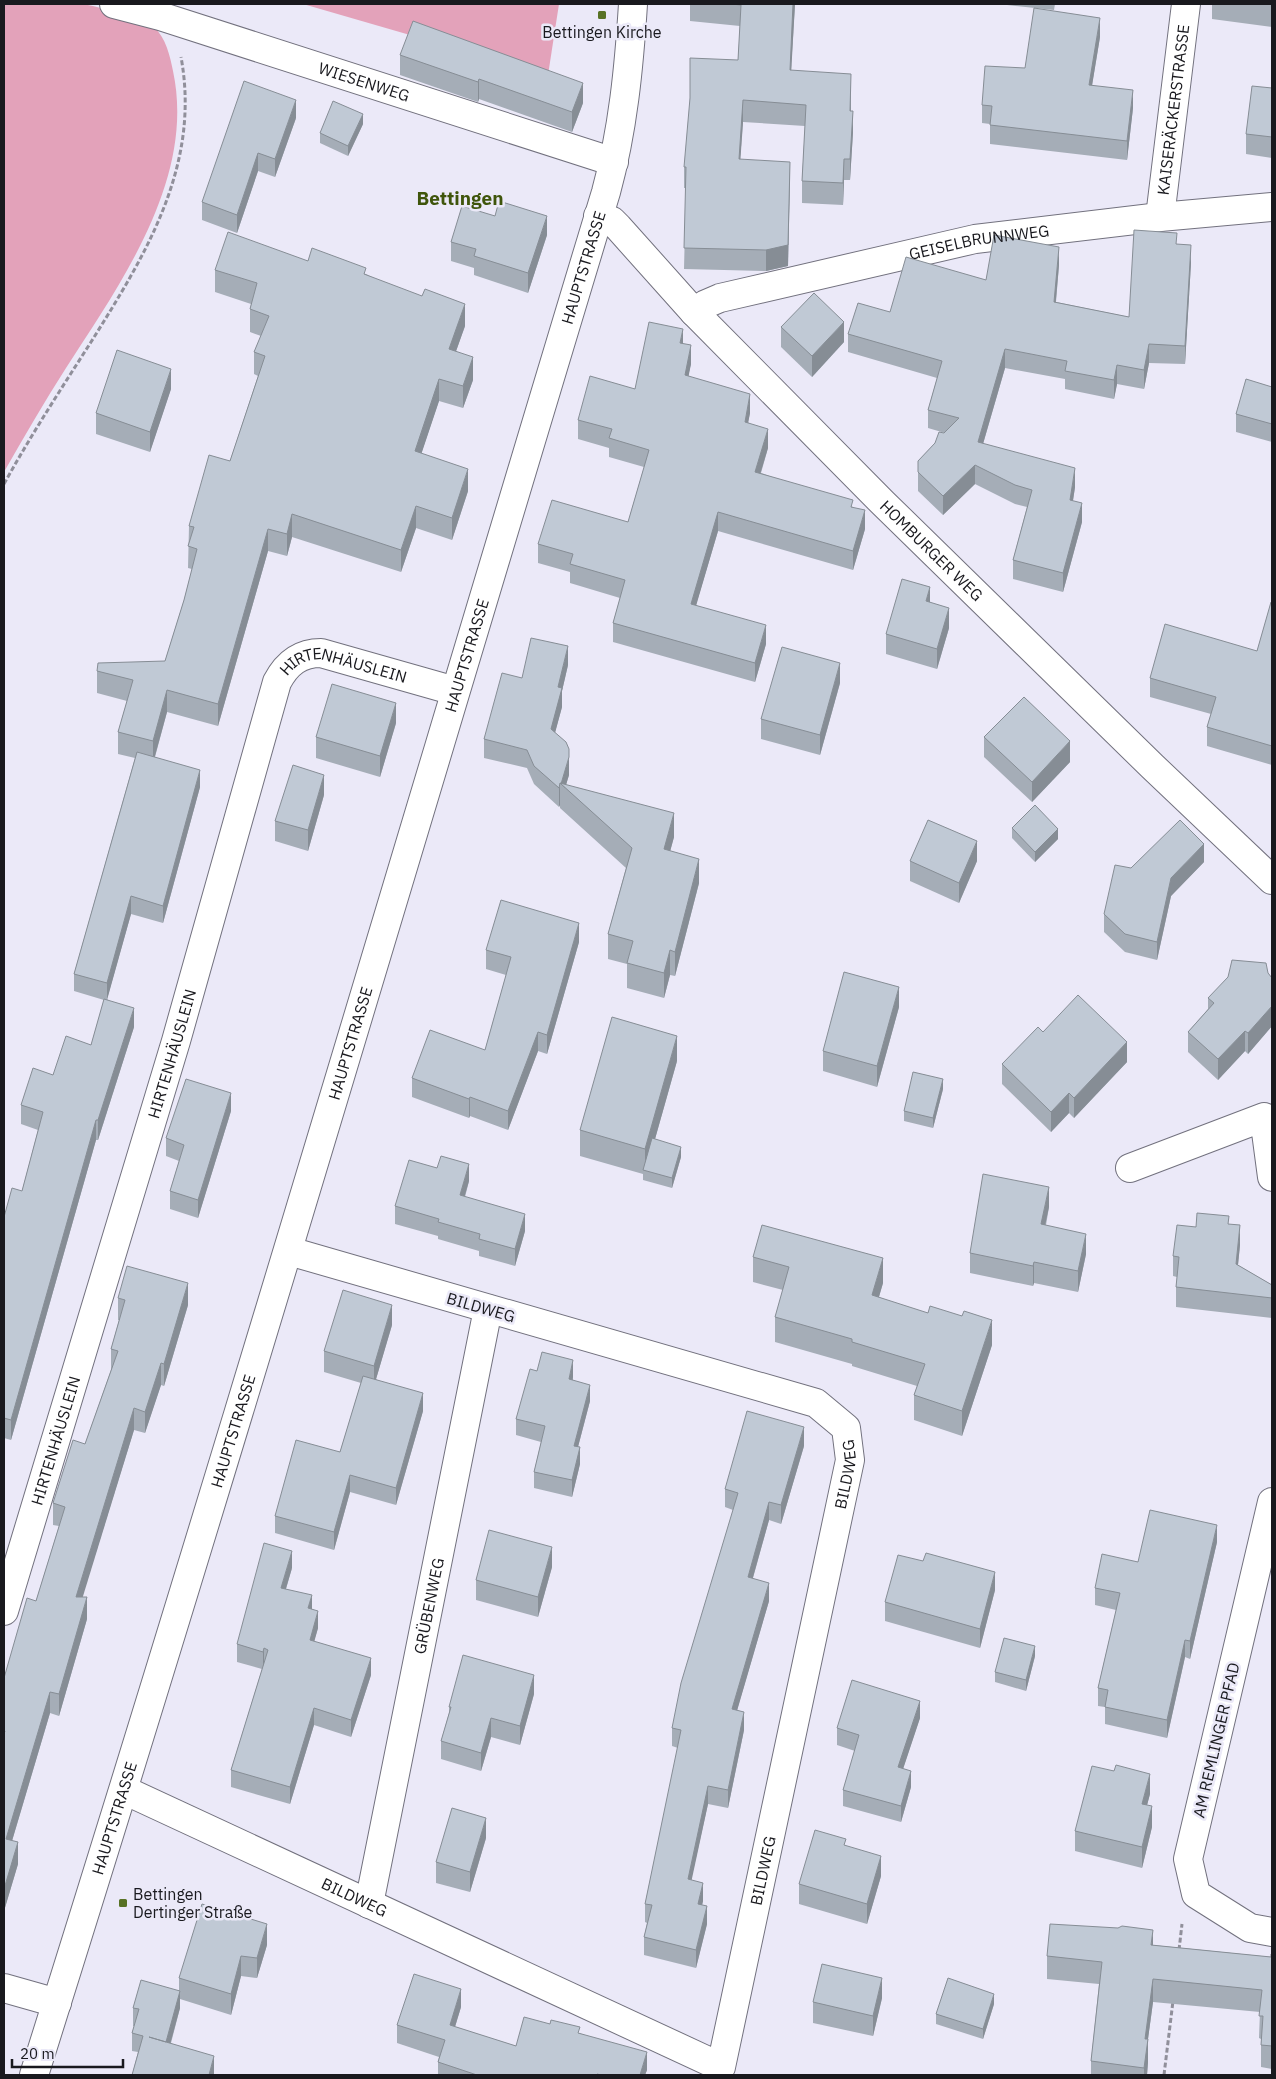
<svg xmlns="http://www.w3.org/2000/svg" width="1276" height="2079" font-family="'IBM Plex Sans',sans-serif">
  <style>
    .green { fill: #e3a2ba }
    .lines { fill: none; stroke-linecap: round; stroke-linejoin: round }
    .minor-casing { stroke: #72717e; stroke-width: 30 }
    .tertiary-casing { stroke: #72717e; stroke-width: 30 }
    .path { stroke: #908f9a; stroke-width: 3; stroke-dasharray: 5 2.5; stroke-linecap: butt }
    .minor { stroke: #fff; stroke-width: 28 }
    .tertiary { stroke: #fff; stroke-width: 28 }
    .wall { fill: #a5adb7 }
    .shaded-wall { fill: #868d95 }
    .building { fill: #c0c9d5; stroke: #868d95 }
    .poi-dot { fill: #587225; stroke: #ebe9f8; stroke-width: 2 }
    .labels { text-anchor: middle; stroke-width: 5; stroke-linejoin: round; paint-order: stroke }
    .poi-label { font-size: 16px; fill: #19191e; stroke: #ebe9f8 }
    .street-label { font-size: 16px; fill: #19191e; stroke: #ebe9f8 }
    .quarter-label { font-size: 19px; font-weight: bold; fill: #3f550b; stroke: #ebe9f8 }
  </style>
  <rect width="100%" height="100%" fill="#ebe9f8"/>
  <g class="green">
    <path d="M4 4C29 4 58 1 83 4 96 6 110 11 123 14 133 17 147 20 154 27 166 38 170 56 173 71 196 178 121 283 66 368 44 402 24 437 4 472Z"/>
    <polygon points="303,4 559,4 548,75"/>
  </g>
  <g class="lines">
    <defs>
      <g id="minor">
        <path id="s1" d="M114 4 160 16 614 162"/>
        <path id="s2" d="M1160 217 1186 4"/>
        <path id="s3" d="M694 312 706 304 720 298 975 239 1160 217 1272 207"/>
        <polyline points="1130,1168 1264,1117 1272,1177"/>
        <polyline points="1272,1502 1188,1859 1196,1894 1250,1928 1272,1932"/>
        <path id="s4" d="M4 1611 176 1041 277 682C287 663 300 653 321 653L455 691"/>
        <path id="s5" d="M124 1790 721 2067 850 1460 846 1428 816 1403 289 1251"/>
        <path id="s6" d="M369 1904 488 1309"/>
        <polyline points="4,1988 57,2003"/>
      </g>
      <g id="tertiary">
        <path id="s7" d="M598 216 612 221 618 227 694 312 883 503 1152 766 1272 880"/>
        <path id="s8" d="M34 2075C231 1450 416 820 606 192 623 130 629 67 633 4"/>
      </g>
    </defs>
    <use href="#minor" class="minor-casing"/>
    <use href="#tertiary" class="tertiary-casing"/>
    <g class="path">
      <path d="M4 484C31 435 61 389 91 342 146 254 201 165 181 57"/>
      <polyline points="1179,1950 1182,1924"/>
      <polyline points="1164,2075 1173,2001"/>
    </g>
    <use href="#minor" class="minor"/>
    <use href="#tertiary" class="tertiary"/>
  </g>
  <g class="wall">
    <polygon points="690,4 795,4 791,71 851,96 851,111 853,132 850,180 844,180 843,205 802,203 802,181 805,126 743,122 740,159 790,183 788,266 766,271 684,269 686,188 684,188 684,167 738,60 740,26 690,21"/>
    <polygon points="1007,4 1055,4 1054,10 1007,5"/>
    <polygon points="1212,4 1272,4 1272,27 1212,19"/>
    <polygon points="1100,37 1092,85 1133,108 1127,160 990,144 990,124 982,123 982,105 1025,68"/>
    <polygon points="400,55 583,103 572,132 479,99 478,102 400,75"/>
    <polygon points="1272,88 1272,158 1246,154 1246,134"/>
    <polygon points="296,118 275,177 258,171 237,233 202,220 202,202"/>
    <polygon points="363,124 348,156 320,143 320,133"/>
    <polygon points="547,235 528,293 474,275 474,268 451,261 451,242"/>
    <polygon points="1177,244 1191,263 1185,364 1149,363 1144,389 1117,384 1114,399 1065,389 1065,379 1005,368 983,444 1075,487 1073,501 1082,522 1063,592 1013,579 1013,560 1027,507 1015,504 975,484 943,515 918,491 918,461 945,433 928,428 928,410 937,378 848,352 848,334 890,312 986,280 1059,265 1056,302 1129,317"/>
    <polygon points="308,261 366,274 465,326 456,351 473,380 463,408 439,401 421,454 468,491 452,540 416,528 401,572 292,537 287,556 268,551 218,726 167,712 155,757 200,787 163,923 131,914 107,999 134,1027 98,1140 96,1140 11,1440 4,1438 4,1217 22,1191 38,1130 21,1124 21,1105 53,1075 91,1045 104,1000 74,991 74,974 135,758 118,754 118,732 127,701 97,693 97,671 165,661 184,600 192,569 188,568 189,526 230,461 258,376 254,374 254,352 261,336 250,332 250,309 251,304 215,292 215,270"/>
    <polygon points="781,327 844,342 812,377 781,347"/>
    <polygon points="683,344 691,364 688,376 750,413 748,422 768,448 761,473 853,507 865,529 853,570 718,531 696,605 766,644 755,682 613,642 613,623 620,598 570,583 570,572 538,563 538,544 628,522 644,467 609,457 609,448 578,439 578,420 635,389"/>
    <polygon points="1272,387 1272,442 1236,432 1236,414"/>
    <polygon points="171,389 150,452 96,434 96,413"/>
    <polygon points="930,602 949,628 937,669 886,654 886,634"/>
    <polygon points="1272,602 1272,765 1207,746 1207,727 1211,714 1150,697 1150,678 1257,651"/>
    <polygon points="568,665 562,691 562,707 555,732 569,775 566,785 674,837 670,851 699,883 675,976 670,975 664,998 627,988 627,964 608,959 608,934 626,868 560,808 560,805 559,807 534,784 527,768 484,758 484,739 522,678"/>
    <polygon points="840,683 820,755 761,739 761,719"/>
    <polygon points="396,723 380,777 316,758 316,737"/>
    <polygon points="984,737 1070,762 1032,802 984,757"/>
    <polygon points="324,795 308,851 275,841 275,821"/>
    <polygon points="1012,828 1058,839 1035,862 1012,838"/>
    <polygon points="910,861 977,861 959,903 910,881"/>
    <polygon points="1204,862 1171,896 1157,960 1125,952 1104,932 1104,914 1131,868"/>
    <polygon points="579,942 547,1054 538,1051 508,1130 470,1116 469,1118 412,1097 412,1078 485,1050 506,975 486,969 486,950"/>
    <polygon points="1268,973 1272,978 1272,1026 1248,1054 1245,1051 1218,1080 1188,1052 1188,1032 1208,1009 1208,998"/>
    <polygon points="899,1007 877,1087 823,1071 823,1051"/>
    <polygon points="1043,1032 1127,1062 1074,1118 1069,1113 1051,1132 1002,1084 1002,1064"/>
    <polygon points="677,1061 655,1139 681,1157 672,1188 643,1180 643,1174 580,1156 580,1130"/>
    <polygon points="943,1089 933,1128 904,1121 904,1111"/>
    <polygon points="231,1111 198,1218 170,1209 170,1191 179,1161 166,1156 166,1138"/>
    <polygon points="469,1181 465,1197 525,1231 515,1266 479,1256 479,1251 438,1239 438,1236 395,1224 395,1206"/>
    <polygon points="1049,1207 1046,1225 1086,1254 1078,1292 1034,1283 1033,1286 970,1273 970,1253"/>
    <polygon points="1229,1224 1240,1245 1238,1265 1272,1285 1272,1318 1176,1307 1176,1287 1177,1277 1173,1276 1173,1256 1196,1227"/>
    <polygon points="753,1257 883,1283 879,1297 992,1345 962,1436 914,1420 914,1395 917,1386 852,1366 852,1364 775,1342 775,1317 783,1290 753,1282"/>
    <polygon points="118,1298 188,1305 164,1386 161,1385 145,1433 134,1430 82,1597 87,1619 59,1716 50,1713 12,1841 18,1864 4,1911 4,1678 36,1601 59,1526 53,1525 53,1503 85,1444 111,1370 111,1349 119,1320 118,1320"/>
    <polygon points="392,1325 376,1379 423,1411 396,1505 350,1492 334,1550 275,1533 275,1516 340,1452 361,1383 324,1372 324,1351"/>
    <polygon points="537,1371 573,1377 573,1380 590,1401 578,1447 580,1464 572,1497 534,1488 534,1472 541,1442 516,1435 516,1419"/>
    <polygon points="804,1446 781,1524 769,1520 753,1578 769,1601 737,1710 744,1730 728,1808 708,1804 691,1880 703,1901 702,1905 707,1924 696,1968 644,1955 644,1937 647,1923 645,1922 645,1904 678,1748 672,1746 672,1728 733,1510 725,1507 725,1489"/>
    <polygon points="1217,1542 1190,1659 1185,1657 1167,1738 1105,1724 1105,1707 1098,1706 1098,1688 1116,1610 1095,1605 1095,1588 1138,1562"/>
    <polygon points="552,1567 538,1617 476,1600 476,1580"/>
    <polygon points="292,1568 286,1589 312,1609 318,1628 314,1641 371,1675 351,1737 314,1725 290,1804 231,1787 231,1770 262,1669 237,1662 237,1644"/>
    <polygon points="995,1590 980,1648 885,1621 885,1602"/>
    <polygon points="1035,1656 1026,1691 995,1682 995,1672"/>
    <polygon points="534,1694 520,1745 491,1737 481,1771 441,1759 441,1741 449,1713 449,1707"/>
    <polygon points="920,1718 903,1769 911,1787 901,1822 843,1806 843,1790 855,1751 837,1745 837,1728"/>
    <polygon points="1150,1794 1147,1805 1152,1827 1142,1868 1075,1851 1075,1831"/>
    <polygon points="486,1838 470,1892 436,1883 436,1862"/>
    <polygon points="846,1846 881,1876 867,1924 799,1904 799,1884"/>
    <polygon points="267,1945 257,1978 241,1976 231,2015 180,1999 180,2008 171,2043 214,2074 214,2075 132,2075 138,2052 132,2051 132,2033 134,2026 133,2026 133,2008 179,1990 179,1978"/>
    <polygon points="1153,1945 1271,1957 1272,1954 1272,2069 1261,2067 1261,2039 1259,2038 1260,2012 1153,2002 1148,2039 1148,2062 1147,2075 1091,2075 1091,2061 1099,1984 1047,1979 1047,1956"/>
    <polygon points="882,1998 873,2036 813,2023 813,2002"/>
    <polygon points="994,2004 983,2039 936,2024 936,2014"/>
    <polygon points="461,2007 455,2027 516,2046 580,2033 647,2070 645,2075 438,2075 438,2062 439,2057 397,2043 397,2025"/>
  </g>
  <g class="shaded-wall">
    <polygon points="793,4 795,4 790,92 790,70"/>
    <polygon points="1100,18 1100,37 1089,104 1089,85"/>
    <polygon points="851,74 851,96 850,132 850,111"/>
    <polygon points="479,79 479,99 478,102 478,82"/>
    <polygon points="583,83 583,103 572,132 572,112"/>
    <polygon points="1133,90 1133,108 1127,160 1127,141"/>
    <polygon points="296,100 296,118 275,177 275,159"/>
    <polygon points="743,100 743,122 739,180 739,159"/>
    <polygon points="853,111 853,132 850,180 850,159"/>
    <polygon points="363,114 363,124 348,156 348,146"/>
    <polygon points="258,153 258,171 237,233 237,215"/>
    <polygon points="844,159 844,180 843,205 843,183"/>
    <polygon points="790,162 788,266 766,271 766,250"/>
    <polygon points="547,216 547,235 528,293 528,273"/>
    <polygon points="1191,245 1191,263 1185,364 1185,346"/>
    <polygon points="1059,247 1059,265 1054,321 1054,302"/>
    <polygon points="465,304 465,326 449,371 449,349"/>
    <polygon points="844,322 844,342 812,377 812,356"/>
    <polygon points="683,329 683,348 680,343"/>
    <polygon points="1149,344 1149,363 1144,389 1144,370"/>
    <polygon points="691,345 691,364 685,394 685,375"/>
    <polygon points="1005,349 1005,368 978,461 978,442"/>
    <polygon points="473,357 473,380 463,408 463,386"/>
    <polygon points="1117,365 1117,384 1114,399 1114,380"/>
    <polygon points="171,369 171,389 150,452 150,432"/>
    <polygon points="439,379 439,401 415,473 415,451"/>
    <polygon points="750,394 750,413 745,440 745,422"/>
    <polygon points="768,429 768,448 755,491 755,472"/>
    <polygon points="975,465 975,484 943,515 943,496"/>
    <polygon points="1075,468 1075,487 1070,519 1070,500"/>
    <polygon points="468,469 468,491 452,540 452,518"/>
    <polygon points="1082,503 1082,522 1063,592 1063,573"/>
    <polygon points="416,506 416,528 401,572 401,550"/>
    <polygon points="865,510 865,529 853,570 853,551"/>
    <polygon points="718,512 718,531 691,623 691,604"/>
    <polygon points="292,514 292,537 287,556 287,534"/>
    <polygon points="268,529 268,551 218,726 218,704"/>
    <polygon points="930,587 930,608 926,601"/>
    <polygon points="949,608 949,628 937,669 937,649"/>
    <polygon points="766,625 766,644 755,682 755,663"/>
    <polygon points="568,646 568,665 562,691 562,707 551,748 551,729 558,687"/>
    <polygon points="840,663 840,683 820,755 820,735"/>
    <polygon points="167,690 167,712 153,763 153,741"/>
    <polygon points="396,703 396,723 380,777 380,756"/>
    <polygon points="1070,741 1070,762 1032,802 1032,782"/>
    <polygon points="569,757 569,775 565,788 561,784"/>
    <polygon points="200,770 200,787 163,923 163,906"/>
    <polygon points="324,775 324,795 308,851 308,830"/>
    <polygon points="560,786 560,805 559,807 559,788"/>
    <polygon points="674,813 674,837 664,874 664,849"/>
    <polygon points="1058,829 1058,839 1035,862 1035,852"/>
    <polygon points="977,841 977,861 959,903 959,883"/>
    <polygon points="1204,844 1204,862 1171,896 1157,960 1157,942 1171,878"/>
    <polygon points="699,859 699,883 675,976 675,952"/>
    <polygon points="131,896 131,914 107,1000 107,983"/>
    <polygon points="579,923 579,942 547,1054 547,1035"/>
    <polygon points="670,950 670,975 664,998 664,973"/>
    <polygon points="899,987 899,1007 877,1087 877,1066"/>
    <polygon points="1272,1006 1272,1026 1248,1054 1248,1033"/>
    <polygon points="134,1008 134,1027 98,1140 98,1120"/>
    <polygon points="1245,1031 1245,1051 1218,1080 1218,1059"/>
    <polygon points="538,1032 538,1051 508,1130 508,1111"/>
    <polygon points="677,1036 677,1061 646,1171 645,1170 645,1149"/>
    <polygon points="1127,1042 1127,1062 1074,1118 1074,1098"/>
    <polygon points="943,1079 943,1089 933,1128 933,1118"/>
    <polygon points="231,1093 231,1111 198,1218 198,1200"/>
    <polygon points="1069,1093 1069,1113 1051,1132 1051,1112"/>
    <polygon points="470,1097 470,1116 469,1118 469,1099"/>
    <polygon points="96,1120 96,1140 11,1440 11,1420"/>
    <polygon points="681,1147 681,1157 672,1188 672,1178"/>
    <polygon points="469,1164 469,1181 460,1212 460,1195"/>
    <polygon points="1049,1187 1049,1207 1041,1244 1041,1224"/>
    <polygon points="525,1214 525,1231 515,1266 515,1249"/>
    <polygon points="1240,1225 1240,1245 1236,1284 1236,1264"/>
    <polygon points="1086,1234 1086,1254 1078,1292 1078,1271"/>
    <polygon points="883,1258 883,1283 872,1320 872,1295"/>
    <polygon points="1034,1262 1034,1283 1033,1286 1033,1266"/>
    <polygon points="188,1283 188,1305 164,1386 164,1364"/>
    <polygon points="392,1305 392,1325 374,1386 374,1366"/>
    <polygon points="992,1320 992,1345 962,1436 962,1411"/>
    <polygon points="573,1360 573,1377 569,1396 569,1379"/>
    <polygon points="161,1363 161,1385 145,1433 145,1412"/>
    <polygon points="590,1385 590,1401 574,1462 574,1446"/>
    <polygon points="423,1393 423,1411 396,1505 396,1488"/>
    <polygon points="134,1408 134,1430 76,1619 76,1597"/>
    <polygon points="804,1427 804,1446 781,1524 781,1505"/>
    <polygon points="580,1447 580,1464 572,1497 572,1480"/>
    <polygon points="350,1475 350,1492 334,1550 334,1532"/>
    <polygon points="769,1502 769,1520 748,1595 748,1577"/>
    <polygon points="1217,1525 1217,1542 1190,1659 1190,1641"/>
    <polygon points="552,1547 552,1567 538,1617 538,1597"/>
    <polygon points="292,1551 292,1568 281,1605 281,1588"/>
    <polygon points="995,1572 995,1590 980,1648 980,1629"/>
    <polygon points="769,1583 769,1601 732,1728 732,1709"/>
    <polygon points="312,1595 312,1613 308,1608"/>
    <polygon points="87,1597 87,1619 59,1716 59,1694"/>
    <polygon points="318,1611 318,1628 310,1657 310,1640"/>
    <polygon points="1185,1640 1185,1657 1167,1738 1167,1720"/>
    <polygon points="1035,1646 1035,1656 1026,1691 1026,1680"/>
    <polygon points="264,1648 264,1666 263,1669 263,1652"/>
    <polygon points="371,1658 371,1675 351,1737 351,1720"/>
    <polygon points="534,1675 534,1694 520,1745 520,1726"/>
    <polygon points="50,1692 50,1713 6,1861 6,1839"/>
    <polygon points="920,1701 920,1718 898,1784 898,1767"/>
    <polygon points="314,1708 314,1725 290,1804 290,1787"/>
    <polygon points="744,1712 744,1730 728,1808 728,1790"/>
    <polygon points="491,1718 491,1737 481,1771 481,1753"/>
    <polygon points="911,1771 911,1787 901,1822 901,1806"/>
    <polygon points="1150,1774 1150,1794 1142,1824 1142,1804"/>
    <polygon points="708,1786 708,1804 688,1897 688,1879"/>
    <polygon points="1152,1806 1152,1827 1142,1868 1142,1847"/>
    <polygon points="486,1818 486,1838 470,1892 470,1872"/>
    <polygon points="18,1842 18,1864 4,1911 4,1889"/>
    <polygon points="881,1856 881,1876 867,1924 867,1904"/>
    <polygon points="703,1883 703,1901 698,1922 698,1904"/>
    <polygon points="707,1906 707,1924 696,1968 696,1950"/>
    <polygon points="267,1924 267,1945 257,1978 257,1958"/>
    <polygon points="1153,1930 1153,1952 1151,1945"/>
    <polygon points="241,1956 241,1976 231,2015 231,1994"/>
    <polygon points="882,1978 882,1998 873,2036 873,2016"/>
    <polygon points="1153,1979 1153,2002 1145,2061 1145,2039"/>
    <polygon points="461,1989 461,2007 450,2043 450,2025"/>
    <polygon points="180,1991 180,2008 166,2059 166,2042"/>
    <polygon points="994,1994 994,2004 983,2039 983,2029"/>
    <polygon points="1148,2039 1148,2062 1147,2075 1144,2075 1144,2068"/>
    <polygon points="647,2052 647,2070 645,2075 640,2075"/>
    <polygon points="214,2056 214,2075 209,2075"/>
  </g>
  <g class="building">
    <polygon points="731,4 793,4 790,70 851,74 850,111 853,111 850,159 844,159 843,183 802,181 806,105 743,100 739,159 790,162 788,245 766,250 684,248 686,167 684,167 690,98 690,58 738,60 741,5"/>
    <polygon points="1034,8 1100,18 1089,85 1133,90 1127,141 990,125 992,106 982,105 985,66 1025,68"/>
    <polygon points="413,21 583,83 572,112 479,79 478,82 400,55"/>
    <polygon points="244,81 296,100 275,159 258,153 237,215 202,202"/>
    <polygon points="1252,86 1272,88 1272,137 1246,134"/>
    <polygon points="333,101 363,114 348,146 320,133"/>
    <polygon points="499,201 547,216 528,273 474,256 476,249 451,242 462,206 495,216"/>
    <polygon points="1134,230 1177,233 1176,244 1191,245 1185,346 1149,344 1144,370 1117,365 1114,380 1065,371 1067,361 1005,349 978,442 1075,468 1070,500 1082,503 1063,573 1013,560 1032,490 1015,485 975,465 943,496 918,472 918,461 935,443 939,432 944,433 959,418 928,410 942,361 848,334 858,303 890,312 906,257 986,280 994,235 1059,247 1054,302 1129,317"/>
    <polygon points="228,232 308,261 312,248 366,268 364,274 422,296 425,289 465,304 449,349 473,357 463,386 439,379 415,451 468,469 452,518 416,506 401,550 292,514 287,534 268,529 218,704 167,690 153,741 118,732 133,680 97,671 98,663 165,661 184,600 197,549 188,546 194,527 189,526 209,455 230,461 265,356 254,352 269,316 250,309 257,283 215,270"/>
    <polygon points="814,293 844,322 812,356 781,327"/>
    <polygon points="649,322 683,329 680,343 691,345 685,375 750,394 745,422 768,429 755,472 853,500 851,507 865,510 853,551 718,512 691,604 766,625 755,663 613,623 625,580 570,564 573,554 538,544 552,500 628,522 649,450 609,438 612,429 578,420 590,376 635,389"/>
    <polygon points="117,350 171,369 150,432 96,413"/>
    <polygon points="1246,379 1272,387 1272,424 1236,414"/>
    <polygon points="902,579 930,587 926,601 949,608 937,649 886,634"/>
    <polygon points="1271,602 1272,602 1272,746 1207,727 1216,697 1150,678 1165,624 1257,651"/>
    <polygon points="531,638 568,646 558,687 562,688 551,729 566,742 569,749 569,757 561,784 560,783 559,788 534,766 527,750 484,739 502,673 522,678"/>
    <polygon points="782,647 840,663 820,735 761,719"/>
    <polygon points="332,684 396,703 380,756 316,737"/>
    <polygon points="1024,697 1070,741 1032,782 984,737"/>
    <polygon points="137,752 200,770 163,906 131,896 107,983 74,974"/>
    <polygon points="293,765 324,775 308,830 275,821"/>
    <polygon points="560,783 674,813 664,849 699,859 675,952 670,950 664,973 627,963 633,941 608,934 632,848"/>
    <polygon points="1035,805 1058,829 1035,852 1012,828"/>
    <polygon points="928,820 977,841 959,883 910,861"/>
    <polygon points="1180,820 1204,844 1171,878 1157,942 1125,934 1104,914 1115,865 1131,868"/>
    <polygon points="501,900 579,923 547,1035 538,1032 508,1111 470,1097 469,1099 412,1078 430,1030 485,1050 511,957 486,950"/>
    <polygon points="1232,960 1266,963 1268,973 1272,978 1272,1006 1248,1033 1245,1031 1218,1059 1188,1032 1214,1003 1208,998 1228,977"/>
    <polygon points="844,972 899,987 877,1066 823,1051"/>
    <polygon points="1078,995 1127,1042 1074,1098 1069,1093 1051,1112 1002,1064 1038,1027 1043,1032"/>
    <polygon points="104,999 134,1008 98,1120 96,1120 11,1420 4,1418 4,1217 12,1188 22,1191 43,1112 21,1105 33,1068 53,1075 66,1036 91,1045"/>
    <polygon points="612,1017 677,1036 645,1149 580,1130"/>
    <polygon points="913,1072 943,1079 933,1118 904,1111"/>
    <polygon points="186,1079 231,1093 198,1200 170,1191 184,1145 166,1138"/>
    <polygon points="652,1138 681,1147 672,1178 643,1170"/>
    <polygon points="441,1156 469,1164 460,1195 525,1214 515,1249 479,1239 480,1234 438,1222 439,1219 395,1206 409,1160 437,1168"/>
    <polygon points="983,1174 1049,1187 1041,1224 1086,1234 1078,1271 1034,1262 1033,1266 970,1253"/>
    <polygon points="1197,1213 1229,1216 1228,1224 1240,1225 1236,1264 1272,1285 1272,1298 1176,1287 1179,1257 1173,1256 1177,1225 1196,1227"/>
    <polygon points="762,1225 883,1258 872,1295 928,1313 930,1306 962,1316 964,1311 992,1320 962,1411 914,1395 925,1364 852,1342 852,1339 775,1317 789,1267 753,1257"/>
    <polygon points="127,1266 188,1283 164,1364 161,1363 145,1412 134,1408 76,1597 87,1597 59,1694 50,1692 6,1839 18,1842 4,1889 4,1734 5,1731 4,1731 4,1678 27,1598 36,1601 65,1507 53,1503 73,1440 85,1444 118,1351 111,1349 125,1300 118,1298"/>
    <polygon points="343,1290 392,1305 374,1366 324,1351"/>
    <polygon points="542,1352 573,1360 569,1379 590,1385 574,1446 580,1447 572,1480 534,1472 545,1426 516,1419 530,1369 537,1371"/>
    <polygon points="363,1376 423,1393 396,1488 350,1475 334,1532 275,1516 296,1440 340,1452"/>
    <polygon points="747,1411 804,1427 781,1505 769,1502 748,1577 769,1583 732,1709 744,1712 728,1790 708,1786 688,1879 703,1883 698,1904 707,1906 696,1950 644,1937 652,1905 645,1904 681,1730 672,1728 681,1683 738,1493 725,1489"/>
    <polygon points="1150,1510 1217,1525 1190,1641 1185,1640 1167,1720 1105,1707 1108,1690 1098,1688 1120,1593 1095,1588 1102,1554 1138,1562"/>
    <polygon points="489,1530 552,1547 538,1597 476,1580"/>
    <polygon points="264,1543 292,1551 281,1588 312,1595 308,1608 318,1611 310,1640 371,1658 351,1720 314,1708 290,1787 231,1770 268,1650 264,1648 263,1652 237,1644"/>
    <polygon points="926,1553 995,1572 980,1629 885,1602 898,1555 923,1561"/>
    <polygon points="1004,1638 1035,1646 1026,1680 995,1672"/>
    <polygon points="463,1655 534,1675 520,1726 491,1718 481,1753 441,1741 451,1707 449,1707"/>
    <polygon points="852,1680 920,1701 898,1767 911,1771 901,1806 843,1790 859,1735 837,1728"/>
    <polygon points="1116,1765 1150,1774 1142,1804 1152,1806 1142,1847 1075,1831 1092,1766 1114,1771"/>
    <polygon points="452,1808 486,1818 470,1872 436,1862"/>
    <polygon points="815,1830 846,1839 844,1845 881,1856 867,1904 799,1884"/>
    <polygon points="202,1904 267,1924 257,1958 241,1956 231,1994 179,1978"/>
    <polygon points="1050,1924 1118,1928 1122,1926 1153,1930 1151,1945 1271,1957 1271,1954 1272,1954 1272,2046 1261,2045 1263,2016 1259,2016 1262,1990 1153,1979 1145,2039 1148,2039 1144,2068 1091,2061 1102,1962 1047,1956"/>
    <polygon points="822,1964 882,1978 873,2016 813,2002"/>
    <polygon points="414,1974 461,1989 450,2025 516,2046 524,2017 550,2024 551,2020 580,2027 578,2033 647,2052 640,2075 601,2075 597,2074 596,2075 477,2075 438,2062 445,2040 397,2025"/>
    <polygon points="948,1978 994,1994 983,2029 936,2014"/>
    <polygon points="141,1980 180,1991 166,2042 149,2037 214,2056 209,2075 132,2075 143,2036 132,2033 139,2009 133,2008"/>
  </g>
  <g class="poi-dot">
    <rect x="597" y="10" width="10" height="10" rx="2.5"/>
    <rect x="118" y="1898" width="10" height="10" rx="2.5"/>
  </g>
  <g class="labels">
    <g class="poi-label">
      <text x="602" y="38">Bettingen Kirche</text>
      <text x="133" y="1900" text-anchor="start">Bettingen<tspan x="133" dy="18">Dertinger Straße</tspan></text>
    </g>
    <g class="street-label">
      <text dy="6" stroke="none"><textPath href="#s1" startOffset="262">WIESENWEG</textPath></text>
      <text dy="6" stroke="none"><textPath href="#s2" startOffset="108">KAISERÄCKERSTRASSE</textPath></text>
      <text dy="6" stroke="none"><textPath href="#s3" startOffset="295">GEISELBRUNNWEG</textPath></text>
      <text dy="6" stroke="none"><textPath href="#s8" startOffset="1889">HAUPTSTRASSE</textPath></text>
      <text dy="6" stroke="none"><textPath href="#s7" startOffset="474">HOMBURGER WEG</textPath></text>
      <text dy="6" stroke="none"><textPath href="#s8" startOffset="1484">HAUPTSTRASSE</textPath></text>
      <text dy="6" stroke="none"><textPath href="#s4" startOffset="1046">HIRTENHÄUSLEIN</textPath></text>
      <text dy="6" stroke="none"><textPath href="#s8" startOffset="1079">HAUPTSTRASSE</textPath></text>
      <text dy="6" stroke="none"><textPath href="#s4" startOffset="582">HIRTENHÄUSLEIN</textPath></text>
      <text transform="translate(481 1307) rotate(16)" y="6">BILDWEG</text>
      <text dy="6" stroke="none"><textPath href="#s8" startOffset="674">HAUPTSTRASSE</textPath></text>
      <text dy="6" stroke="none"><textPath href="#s4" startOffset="178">HIRTENHÄUSLEIN</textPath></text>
      <text dy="6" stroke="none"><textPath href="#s5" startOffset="1264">BILDWEG</textPath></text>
      <text dy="6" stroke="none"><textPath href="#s6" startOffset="304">GRÜBENWEG</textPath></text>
      <text transform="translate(1216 1740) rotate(-77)" y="6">AM REMLINGER PFAD</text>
      <text dy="6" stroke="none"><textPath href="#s8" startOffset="269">HAUPTSTRASSE</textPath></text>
      <text dy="6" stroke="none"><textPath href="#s5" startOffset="859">BILDWEG</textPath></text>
      <text dy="6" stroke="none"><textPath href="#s5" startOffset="254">BILDWEG</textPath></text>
    </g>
    <g class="quarter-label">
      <text x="460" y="205">Bettingen</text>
    </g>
  </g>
  <rect width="1276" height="2079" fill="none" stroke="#19191e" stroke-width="10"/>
  <path d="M12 2059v8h111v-8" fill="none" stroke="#19191e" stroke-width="2.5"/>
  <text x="20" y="2059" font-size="15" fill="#19191e" stroke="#ebe9f8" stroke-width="4" paint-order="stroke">20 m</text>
</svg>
